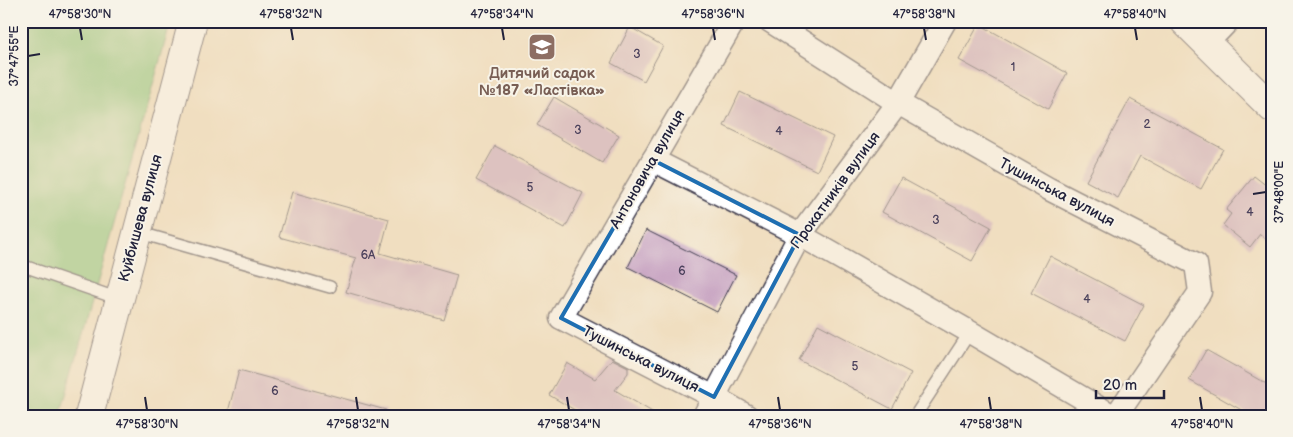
<svg xmlns="http://www.w3.org/2000/svg" width="1293" height="437" font-family="'Balsamiq Sans',sans-serif">
  <style>
    .green { fill: #87c87f; stroke: #54755d }
    .building { fill: #c59fc0 }
    .lines { fill: none; stroke-linecap: round; stroke-linejoin: round }
    .lane-casing { stroke: #413e4f; stroke-width: 14 }
    .street-casing { stroke: #413e4f; stroke-width: 25 }
    .secondary-casing { stroke: #413e4f; stroke-width: 30 }
    .lane { stroke: #fff; stroke-width: 11 }
    .street { stroke: #fff; stroke-width: 22 }
    .secondary { stroke: #fff; stroke-width: 28 }
    .marked { fill: none; stroke: #1f6fb2; stroke-width: 4; stroke-linejoin: round }
    .ticks { fill: none; stroke: #22223b; stroke-width: 2 }
    .labels { text-anchor: middle; stroke-width: 4; stroke-linejoin: round; paint-order: stroke }
    .number-label { font-size: 12px; fill: #4b415c }
    .education-label { font-size: 15px; font-weight: bold; fill: #785e54; stroke: #f7f3e8 }
    .street-label { font-size: 15px; fill: #22223b; stroke: #f7f3e8 }
    .neatline { fill: none; stroke: #22223b; stroke-width: 2 }
    .ticks-label { font-size: 12px; text-anchor: middle; fill: #22223b }
  </style>
  <rect width="100%" height="100%" fill="#f7f3e8"/>
  <filter id="ink" filterUnits="userSpaceOnUse"><feTurbulence type="fractalNoise" baseFrequency=".02" numOctaves="2"/><feDisplacementMap in="SourceGraphic" scale="10" xChannelSelector="R" yChannelSelector="G"/><feConvolveMatrix kernelMatrix="1 2 1 2 8 2 1 2 1" color-interpolation-filters="sRGB"/></filter>
  <filter id="wash" filterUnits="userSpaceOnUse"><feTurbulence type="fractalNoise" baseFrequency=".0096" numOctaves="4" result="noise"/><feDisplacementMap in="SourceGraphic" scale="20" xChannelSelector="R" yChannelSelector="G"/><feGaussianBlur stdDeviation="1.12" result="paint"/><feColorMatrix in="noise" values="0 0 0 0 0 0 0 0 0 0 0 0 0 0 0 0 0 1.4 0 .05"/><feComposite in="paint" operator="in"/></filter>
  <g filter="url(#wash)">
    <rect width="100%" height="100%" fill="#f0dec0"/>
    <polygon class="green" points="21,21 171,21 60,416 21,416"/>
    <g id="blocks">
      <g class="building">
        <polygon points="979,24 1067,73 1048,109 959,60"/>
        <polygon points="630,27 663,46 644,81 611,63"/>
        <polygon points="740,92 833,137 817,171 724,126"/>
        <polygon points="554,97 619,135 602,163 537,125"/>
        <polygon points="1130,99 1223,149 1201,189 1140,156 1118,198 1086,181"/>
        <polygon points="495,146 583,193 565,228 476,180"/>
        <polygon points="1254,176 1272,190 1272,244 1260,234 1250,247 1223,225 1231,214 1226,210"/>
        <polygon points="901,178 991,227 972,261 882,212"/>
        <polygon points="292,192 389,219 380,253 457,275 444,320 346,292 356,258 279,237"/>
        <polygon points="646,230 736,275 717,312 628,267"/>
        <polygon points="1050,256 1144,305 1125,341 1031,293"/>
        <polygon points="818,324 911,373 892,409 799,360"/>
        <polygon points="1206,350 1272,387 1272,416 1252,416 1189,380"/>
        <polygon points="612,359 628,367 628,373 615,390 659,416 585,416 549,395 567,363 595,379"/>
        <polygon points="239,370 386,410 385,416 242,416 228,412"/>
      </g>
    </g>
  </g>
  <g filter="url(#ink)">
    <use href="#blocks" fill-opacity="0" stroke="#413e4f" stroke-width="1"/>
    <g class="lines">
      <defs>
        <g id="lane">
          <polyline points="137,232 330,287"/>
          <polyline points="21,265 119,299"/>
          <polyline points="915,416 970,332"/>
        </g>
        <g id="street">
          <polyline points="734,21 561,318 714,397 747,416"/>
          <polyline points="770,21 898,103 1049,189 1196,264 1200,292 1116,416"/>
          <polyline points="1206,44 1228,21"/>
          <polyline points="653,160 800,235 970,332 1113,416"/>
          <polyline points="704,416 800,235 898,103 945,21"/>
        </g>
        <g id="secondary">
          <polyline points="1184,21 1272,108"/>
          <polyline points="89,416 193,21"/>
        </g>
      </defs>
      <use href="#lane" class="lane-casing"/>
      <use href="#street" class="street-casing"/>
      <use href="#secondary" class="secondary-casing"/>
      <use href="#lane" class="lane"/>
      <use href="#street" class="street"/>
      <use href="#secondary" class="secondary"/>
    </g>
  </g>
  <path d="M0 0H1293V437H0ZM653 160 800 235 714 397 561 318Z" fill="#f0dec0" fill-opacity=".55" fill-rule="evenodd"/>
  <path class="marked" d="M653 160 800 235 714 397 561 318Z"/>
  <path class="ticks" d="M80 28 82 40M291 28 293 40M502 28 504 40M713 28 715 40M924 28 926 40M1135 28 1137 40M28 56 40 54M1253 194 1266 192M145 397 147 410M356 397 358 410M567 397 569 410M778 397 780 410M989 397 991 410M1200 397 1202 410"/>
  <defs>
    <symbol id="school-square" viewBox="-11 -11 22 22"><rect x="-9" y="-9" width="18" height="18" rx="4" fill="#8d6e63" stroke="#f7f3e8"/><path d="M0-5L7-2L0 1L-7-2ZM-4 1L0 2.5L4 1V4Q0 6-4 4Z" fill="#fff"/></symbol>
  </defs>
  <g fill-rule="evenodd">
    <use href="#school-square" x="526" y="31" width="32" height="32"/>
  </g>
  <g class="labels">
    <g class="number-label">
      <text x="637" y="58">3</text>
      <text x="1013" y="71">1</text>
      <text x="1147" y="128">2</text>
      <text x="578" y="134">3</text>
      <text x="779" y="135">4</text>
      <text x="530" y="191">5</text>
      <text x="1250" y="216">4</text>
      <text x="936" y="224">3</text>
      <text x="368" y="259">6А</text>
      <text x="682" y="275">6</text>
      <text x="1087" y="303">4</text>
      <text x="855" y="370">5</text>
      <text x="275" y="395">6</text>
    </g>
    <g class="education-label">
      <text x="542" y="78">Дитячий садок<tspan x="542" dy="17">№187 «Ластівка»</tspan></text>
    </g>
    <g class="street-label">
      <text transform="translate(647 169) rotate(-60)" y="5">Антоновича вулиця</text>
      <text transform="translate(835 190) rotate(-54)" y="5">Прокатників вулиця</text>
      <text transform="translate(1057 192) rotate(28)" y="5">Тушинська вулиця</text>
      <text transform="translate(140 218) rotate(-75)" y="5">Куйбишева вулиця</text>
      <text transform="translate(641 359) rotate(27)" y="5">Тушинська вулиця</text>
    </g>
  </g>
  <rect width="1293" height="437" fill="none" stroke="#f7f3e8" stroke-width="55"/>
  <path d="M1096 390v8h68v-8" fill="none" stroke="#22223b" stroke-width="2.5"/>
  <text x="1103" y="390" font-size="15" fill="#22223b" stroke="#f7f3e8" stroke-width="4" paint-order="stroke">20 m</text>
  <rect x="28" y="28" width="1238" height="382" class="neatline"/>
  <g class="ticks-label">
    <text x="80" y="18">47°58'30"N</text>
    <text x="291" y="18">47°58'32"N</text>
    <text x="502" y="18">47°58'34"N</text>
    <text x="713" y="18">47°58'36"N</text>
    <text x="924" y="18">47°58'38"N</text>
    <text x="1135" y="18">47°58'40"N</text>
    <text transform="translate(14 56) rotate(-90)" y="4">37°47'55"E</text>
    <text transform="translate(1279 192) rotate(-90)" y="4">37°48'00"E</text>
    <text x="147" y="428">47°58'30"N</text>
    <text x="358" y="428">47°58'32"N</text>
    <text x="569" y="428">47°58'34"N</text>
    <text x="780" y="428">47°58'36"N</text>
    <text x="991" y="428">47°58'38"N</text>
    <text x="1202" y="428">47°58'40"N</text>
  </g>
</svg>
